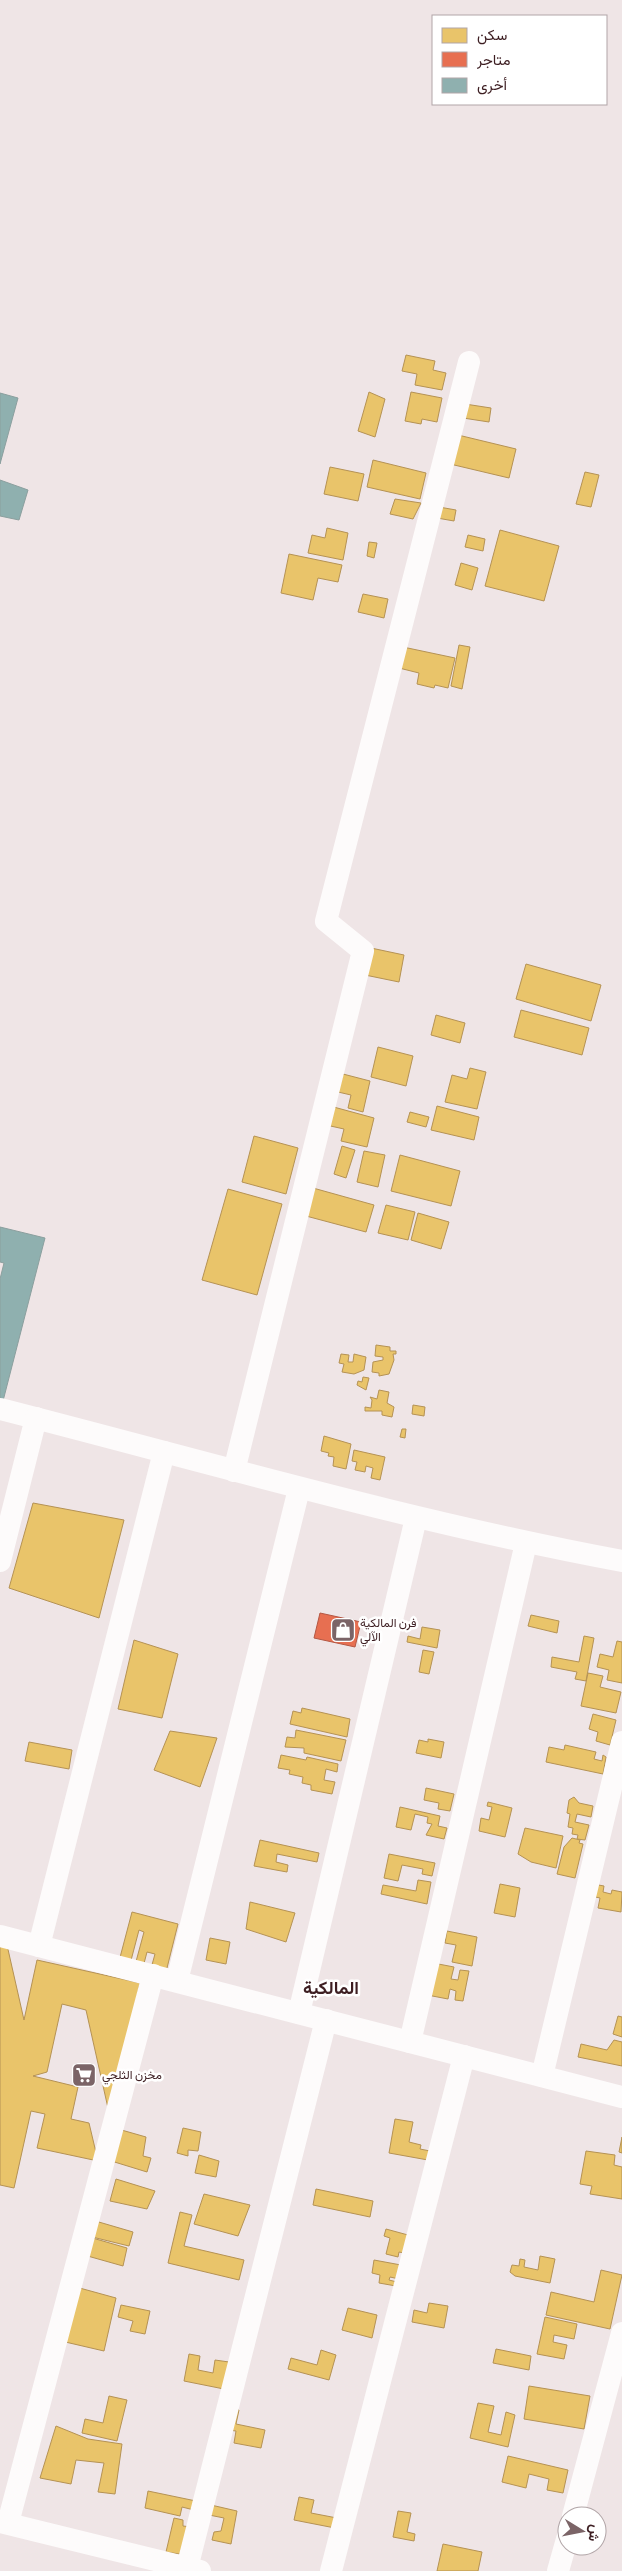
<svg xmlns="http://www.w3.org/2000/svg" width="622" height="2571" font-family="Commissioner,Vazirmatn,sans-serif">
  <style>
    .homes { fill: #e9c46a; stroke: #b59254 }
    .shops { fill: #e76f51; stroke: #b45743 }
    .building { fill: #8fb0af; stroke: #8b9f9e }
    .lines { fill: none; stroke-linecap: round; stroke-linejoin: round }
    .street { stroke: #fdfbfb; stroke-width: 22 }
    .labels { text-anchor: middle; stroke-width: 5; stroke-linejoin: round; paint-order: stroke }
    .poi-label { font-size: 12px; fill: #3d1e22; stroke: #fff; text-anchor: start }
    .district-label { font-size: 18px; font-weight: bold; fill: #3d1e22; stroke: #fff }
  </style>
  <rect width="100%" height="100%" fill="#efe5e6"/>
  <g class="homes">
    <polygon points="406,355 435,361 433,370 446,373 442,390 415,385 417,374 402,371"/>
    <polygon points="369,392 385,399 375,437 358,431"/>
    <polygon points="411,392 442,398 437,422 422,419 421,424 405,421"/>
    <polygon points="465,404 491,408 489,422 463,418"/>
    <polygon points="458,435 516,449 509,478 450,464"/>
    <polygon points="373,460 426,473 420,499 367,487"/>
    <polygon points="330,467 364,474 358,501 324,494"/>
    <polygon points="585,472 599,475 591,507 576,504"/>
    <polygon points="395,499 421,503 413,519 390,514"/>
    <polygon points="439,507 456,510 454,521 437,518"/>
    <polygon points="327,528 348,533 343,560 308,553 312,535 325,538"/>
    <polygon points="500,530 559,546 544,601 485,586"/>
    <polygon points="468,535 485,539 483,551 465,547"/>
    <polygon points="369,542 377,543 374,558 367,556"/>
    <polygon points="289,554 342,565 338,582 318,578 313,600 281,593"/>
    <polygon points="461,563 478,568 472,590 455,585"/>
    <polygon points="363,594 388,599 384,618 358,612"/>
    <polygon points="459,645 470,647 462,689 451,686"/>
    <polygon points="403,647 455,658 448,688 435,685 434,688 417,684 419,673 399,668"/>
    <polygon points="371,948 404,955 399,982 365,975"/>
    <polygon points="526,964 601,985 591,1021 516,999"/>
    <polygon points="521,1010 589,1028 582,1055 514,1037"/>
    <polygon points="436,1015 465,1023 460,1043 431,1035"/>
    <polygon points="378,1047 413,1056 406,1086 371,1077"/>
    <polygon points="470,1068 486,1072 477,1109 445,1102 452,1075 467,1079"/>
    <polygon points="343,1074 370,1081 363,1112 348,1108 351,1095 338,1092"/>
    <polygon points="330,1106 374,1118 367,1147 341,1141 344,1129 326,1125"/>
    <polygon points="437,1106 479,1117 474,1140 431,1130"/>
    <polygon points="410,1112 429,1117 426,1127 407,1122"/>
    <polygon points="254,1136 298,1148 286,1194 242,1182"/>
    <polygon points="342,1146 355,1150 346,1178 334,1174"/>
    <polygon points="364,1151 385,1155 378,1187 357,1182"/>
    <polygon points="400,1155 460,1171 451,1206 391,1191"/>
    <polygon points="313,1188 374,1205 366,1232 306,1216"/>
    <polygon points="228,1189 282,1204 257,1295 202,1280"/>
    <polygon points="386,1205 415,1212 408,1240 378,1233"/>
    <polygon points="418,1213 449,1222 441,1249 411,1240"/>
    <polygon points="376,1345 390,1347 390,1351 396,1351 396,1354 393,1354 394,1360 389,1374 379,1376 379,1373 372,1372 373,1362 383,1360 383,1357 375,1356"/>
    <polygon points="341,1354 349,1355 348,1362 353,1362 354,1354 366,1357 364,1370 354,1374 342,1372 344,1364 339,1363"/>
    <polygon points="363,1377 369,1378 366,1390 357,1385 358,1381 362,1382"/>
    <polygon points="379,1390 389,1392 387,1403 394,1407 392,1417 382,1415 382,1411 365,1411 365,1407 371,1408 372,1400 370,1397 377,1399"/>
    <polygon points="413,1405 425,1407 424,1416 412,1414"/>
    <polygon points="402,1429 406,1429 405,1438 400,1437"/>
    <polygon points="324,1436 351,1444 346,1469 333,1466 334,1457 328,1456 329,1453 321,1451"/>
    <polygon points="354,1450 385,1457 380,1480 371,1478 373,1468 366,1466 365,1472 355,1470 357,1462 352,1461"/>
    <polygon points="33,1503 124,1520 99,1618 9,1588"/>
    <polygon points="531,1615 559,1621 557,1633 528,1626"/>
    <polygon points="422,1627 440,1630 437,1648 407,1642 408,1636 420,1639"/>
    <polygon points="584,1636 594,1638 586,1681 575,1679 577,1672 551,1667 552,1657 579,1662"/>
    <polygon points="134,1640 178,1654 162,1718 118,1709"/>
    <polygon points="617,1641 622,1642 622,1683 607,1680 609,1670 597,1667 600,1654 613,1657"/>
    <polygon points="423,1650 434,1652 429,1674 419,1672"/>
    <polygon points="588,1673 603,1676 600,1687 621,1692 616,1713 581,1706"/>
    <polygon points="302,1708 350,1719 347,1737 290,1724 293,1711 301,1713"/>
    <polygon points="593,1714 616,1720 610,1745 596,1741 598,1732 589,1729"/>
    <polygon points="296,1730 346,1740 341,1761 304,1753 304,1748 285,1747 287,1737 295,1738"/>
    <polygon points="170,1731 217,1738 200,1787 154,1770"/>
    <polygon points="428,1739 444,1742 441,1758 416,1753 419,1740 428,1742"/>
    <polygon points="29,1742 72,1750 69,1769 25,1761"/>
    <polygon points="565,1745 596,1752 594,1759 602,1761 603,1755 606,1757 603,1774 546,1762 549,1747 564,1750"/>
    <polygon points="281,1755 306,1760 307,1757 338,1764 337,1772 326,1769 324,1780 335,1782 332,1794 311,1790 311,1785 302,1783 303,1777 289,1774 290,1770 278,1768"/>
    <polygon points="426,1788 454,1794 450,1811 438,1809 439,1803 424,1800"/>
    <polygon points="574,1797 579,1803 593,1806 591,1817 577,1814 575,1822 589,1825 585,1840 577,1839 578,1835 572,1834 573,1828 568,1827 570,1814 567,1813 569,1800"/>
    <polygon points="488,1802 512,1808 505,1837 479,1831 481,1818 489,1820 492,1807 487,1806"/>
    <polygon points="400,1807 440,1816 438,1826 447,1828 444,1839 426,1835 432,1824 427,1823 428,1817 415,1814 411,1830 396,1827"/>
    <polygon points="525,1828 563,1836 556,1868 531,1862 518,1854"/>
    <polygon points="572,1838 580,1840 579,1843 583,1844 575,1878 557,1874 564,1847"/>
    <polygon points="260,1840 319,1853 317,1862 277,1854 276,1862 288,1865 287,1872 254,1866"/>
    <polygon points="389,1854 435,1863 432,1876 422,1874 423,1869 402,1865 398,1881 384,1878"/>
    <polygon points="418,1880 431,1882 427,1904 381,1894 383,1885 416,1891"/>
    <polygon points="500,1884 520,1888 515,1917 494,1913"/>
    <polygon points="593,1884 604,1886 603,1892 611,1894 612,1890 622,1892 621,1912 598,1908 600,1898 591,1896"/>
    <polygon points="250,1902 295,1913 286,1942 246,1929"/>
    <polygon points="132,1912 178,1924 165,1976 150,1972 155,1954 147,1952 142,1971 134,1969 144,1932 139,1930 129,1968 118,1965"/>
    <polygon points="447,1931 477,1937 472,1966 452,1962 456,1945 445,1943"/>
    <polygon points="210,1938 230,1942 226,1964 206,1960"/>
    <polygon points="0,1943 7,1945 24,2020 37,1960 140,1983 110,2117 86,2010 62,2004 47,2072 33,2076 78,2087 71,2119 89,2123 98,2161 37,2148 45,2114 31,2111 14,2188 0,2185"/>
    <polygon points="428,1962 454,1967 451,1979 458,1980 460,1970 469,1971 463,2001 455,2000 456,1991 450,1989 448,1999 422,1994"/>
    <polygon points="618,2016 622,2017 622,2037 613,2034"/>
    <polygon points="614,2040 622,2042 622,2066 578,2057 581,2044 607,2050"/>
    <polygon points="395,2119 413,2122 409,2142 421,2145 420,2149 430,2151 428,2160 389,2153"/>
    <polygon points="183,2128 201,2132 198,2151 188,2150 188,2156 177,2153"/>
    <polygon points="118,2129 146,2137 143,2156 151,2158 147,2172 108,2160"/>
    <polygon points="622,2137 622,2153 619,2152"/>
    <polygon points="586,2151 615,2155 614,2165 622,2167 622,2199 590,2194 592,2186 580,2184"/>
    <polygon points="199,2155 219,2161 216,2177 195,2173"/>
    <polygon points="116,2179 155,2191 147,2209 110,2201"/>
    <polygon points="316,2189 373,2201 370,2217 313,2205"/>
    <polygon points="204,2194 250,2205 238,2236 194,2224"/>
    <polygon points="180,2212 192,2215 184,2246 244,2260 239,2280 168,2263"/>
    <polygon points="92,2220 133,2232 129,2246 88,2236"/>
    <polygon points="386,2229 408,2235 404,2253 399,2252 398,2257 386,2254 390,2238 384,2236"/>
    <polygon points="89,2237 127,2248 123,2266 84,2255"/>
    <polygon points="540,2256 555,2259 550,2283 515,2276 510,2272 512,2265 519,2266 520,2259 525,2260 524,2267 538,2270"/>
    <polygon points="374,2260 401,2265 399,2279 390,2277 389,2280 397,2282 396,2286 379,2283 380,2275 372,2273"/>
    <polygon points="601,2270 622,2275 610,2329 546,2315 551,2292 594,2302"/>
    <polygon points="76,2287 116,2298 104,2351 61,2341"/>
    <polygon points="429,2303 448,2306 444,2328 412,2322 414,2310 427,2313"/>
    <polygon points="121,2305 150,2311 145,2334 130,2331 133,2321 118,2317"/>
    <polygon points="348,2308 377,2315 372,2338 342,2330"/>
    <polygon points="545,2317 577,2324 574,2339 554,2335 553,2342 567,2345 564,2359 537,2354"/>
    <polygon points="496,2349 531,2356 529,2370 493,2363"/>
    <polygon points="321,2350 336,2355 329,2380 288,2369 291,2358 317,2365"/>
    <polygon points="189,2354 200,2356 198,2370 213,2373 215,2360 229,2362 224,2389 184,2381"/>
    <polygon points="529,2386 590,2396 584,2429 524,2419"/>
    <polygon points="109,2396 127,2400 117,2441 82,2433 85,2419 103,2423"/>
    <polygon points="478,2403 494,2406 488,2432 501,2435 506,2412 515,2415 508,2447 470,2438"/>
    <polygon points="233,2409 239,2410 236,2424 265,2430 261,2448 234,2443 236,2431 228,2430"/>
    <polygon points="56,2426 88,2439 122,2444 115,2494 98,2492 104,2463 76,2460 71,2484 40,2478"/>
    <polygon points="508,2456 568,2470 563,2493 547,2490 549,2479 529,2474 526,2488 502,2482"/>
    <polygon points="148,2491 196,2501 194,2510 182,2507 180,2516 145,2508"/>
    <polygon points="299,2497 314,2500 311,2513 337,2518 335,2528 294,2520"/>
    <polygon points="211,2505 237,2511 231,2544 212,2540 214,2532 221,2531 224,2518 209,2515"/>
    <polygon points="398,2511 411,2513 407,2532 415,2534 414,2541 393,2537"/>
    <polygon points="174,2518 183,2520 183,2526 192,2527 186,2555 166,2552"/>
    <polygon points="443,2544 482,2552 478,2571 437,2571"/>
  </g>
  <polygon class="shops" points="320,1613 361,1622 355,1647 314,1638"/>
  <g class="building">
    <polygon points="0,393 18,398 0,464"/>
    <polygon points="0,480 28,490 19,520 0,516"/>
    <polygon points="0,1227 45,1238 3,1401 0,1400 0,1279 4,1263 0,1262"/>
  </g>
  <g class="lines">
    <g class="street">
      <path d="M0 1409C207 1462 412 1522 622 1561"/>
      <polyline points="234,1471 363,951 326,921 469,362"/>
      <polyline points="0,1561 36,1418"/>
      <polyline points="0,1936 622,2097"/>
      <polyline points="39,1946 164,1452"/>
      <polyline points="177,1981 299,1489"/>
      <polyline points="299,2013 416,1518"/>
      <polyline points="410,2042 526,1543"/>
      <polyline points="542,2076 622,1742"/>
      <polyline points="573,2516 622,2333"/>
      <polyline points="0,2522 200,2571"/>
      <polyline points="8,2523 153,1975"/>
      <polyline points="187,2568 326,2020"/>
      <polyline points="331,2571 464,2056"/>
      <polyline points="558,2571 567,2539"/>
    </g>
  </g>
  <defs>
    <symbol id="shop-square" viewBox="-11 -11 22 22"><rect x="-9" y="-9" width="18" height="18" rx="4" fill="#7b6467" stroke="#fff"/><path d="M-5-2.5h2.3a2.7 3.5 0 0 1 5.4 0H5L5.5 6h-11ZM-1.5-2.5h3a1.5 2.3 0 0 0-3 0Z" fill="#fff"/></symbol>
    <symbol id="supermarket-square" viewBox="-11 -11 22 22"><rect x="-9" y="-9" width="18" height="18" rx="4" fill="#7b6467" stroke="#fff"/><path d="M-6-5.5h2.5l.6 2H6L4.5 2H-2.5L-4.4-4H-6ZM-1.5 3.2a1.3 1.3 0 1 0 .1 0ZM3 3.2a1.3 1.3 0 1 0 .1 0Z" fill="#fff"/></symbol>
  </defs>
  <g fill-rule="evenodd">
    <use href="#shop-square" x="329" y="1616" width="28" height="28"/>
    <use href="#supermarket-square" x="70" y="2061" width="28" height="28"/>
  </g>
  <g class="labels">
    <g class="poi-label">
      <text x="360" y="1627">فرن المالكية<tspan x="360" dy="14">الآلي</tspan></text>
      <text x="102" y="2079">مخزن الثلجي</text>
    </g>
    <g class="district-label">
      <text x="331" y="1994">المالكية</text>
    </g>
  </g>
  <rect x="432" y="15" width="175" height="90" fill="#ffffff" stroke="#b1a5a7"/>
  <rect x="442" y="28" width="25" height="15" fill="#e9c46a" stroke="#b1a5a7"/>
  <text x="477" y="40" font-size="15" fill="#3d1e22">سكن</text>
  <rect x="442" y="52" width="25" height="15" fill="#e76f51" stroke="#b1a5a7"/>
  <text x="477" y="65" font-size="15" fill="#3d1e22">متاجر</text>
  <rect x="442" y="78" width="25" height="15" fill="#8fb0af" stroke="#b1a5a7"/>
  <text x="477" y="90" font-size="15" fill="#3d1e22">أخرى</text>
  <g transform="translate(582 2531) rotate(100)"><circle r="24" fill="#ffffff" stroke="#b1a5a7"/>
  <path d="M0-4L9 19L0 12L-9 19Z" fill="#7b6467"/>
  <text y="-8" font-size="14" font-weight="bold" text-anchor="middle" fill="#3d1e22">ش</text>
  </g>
</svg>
